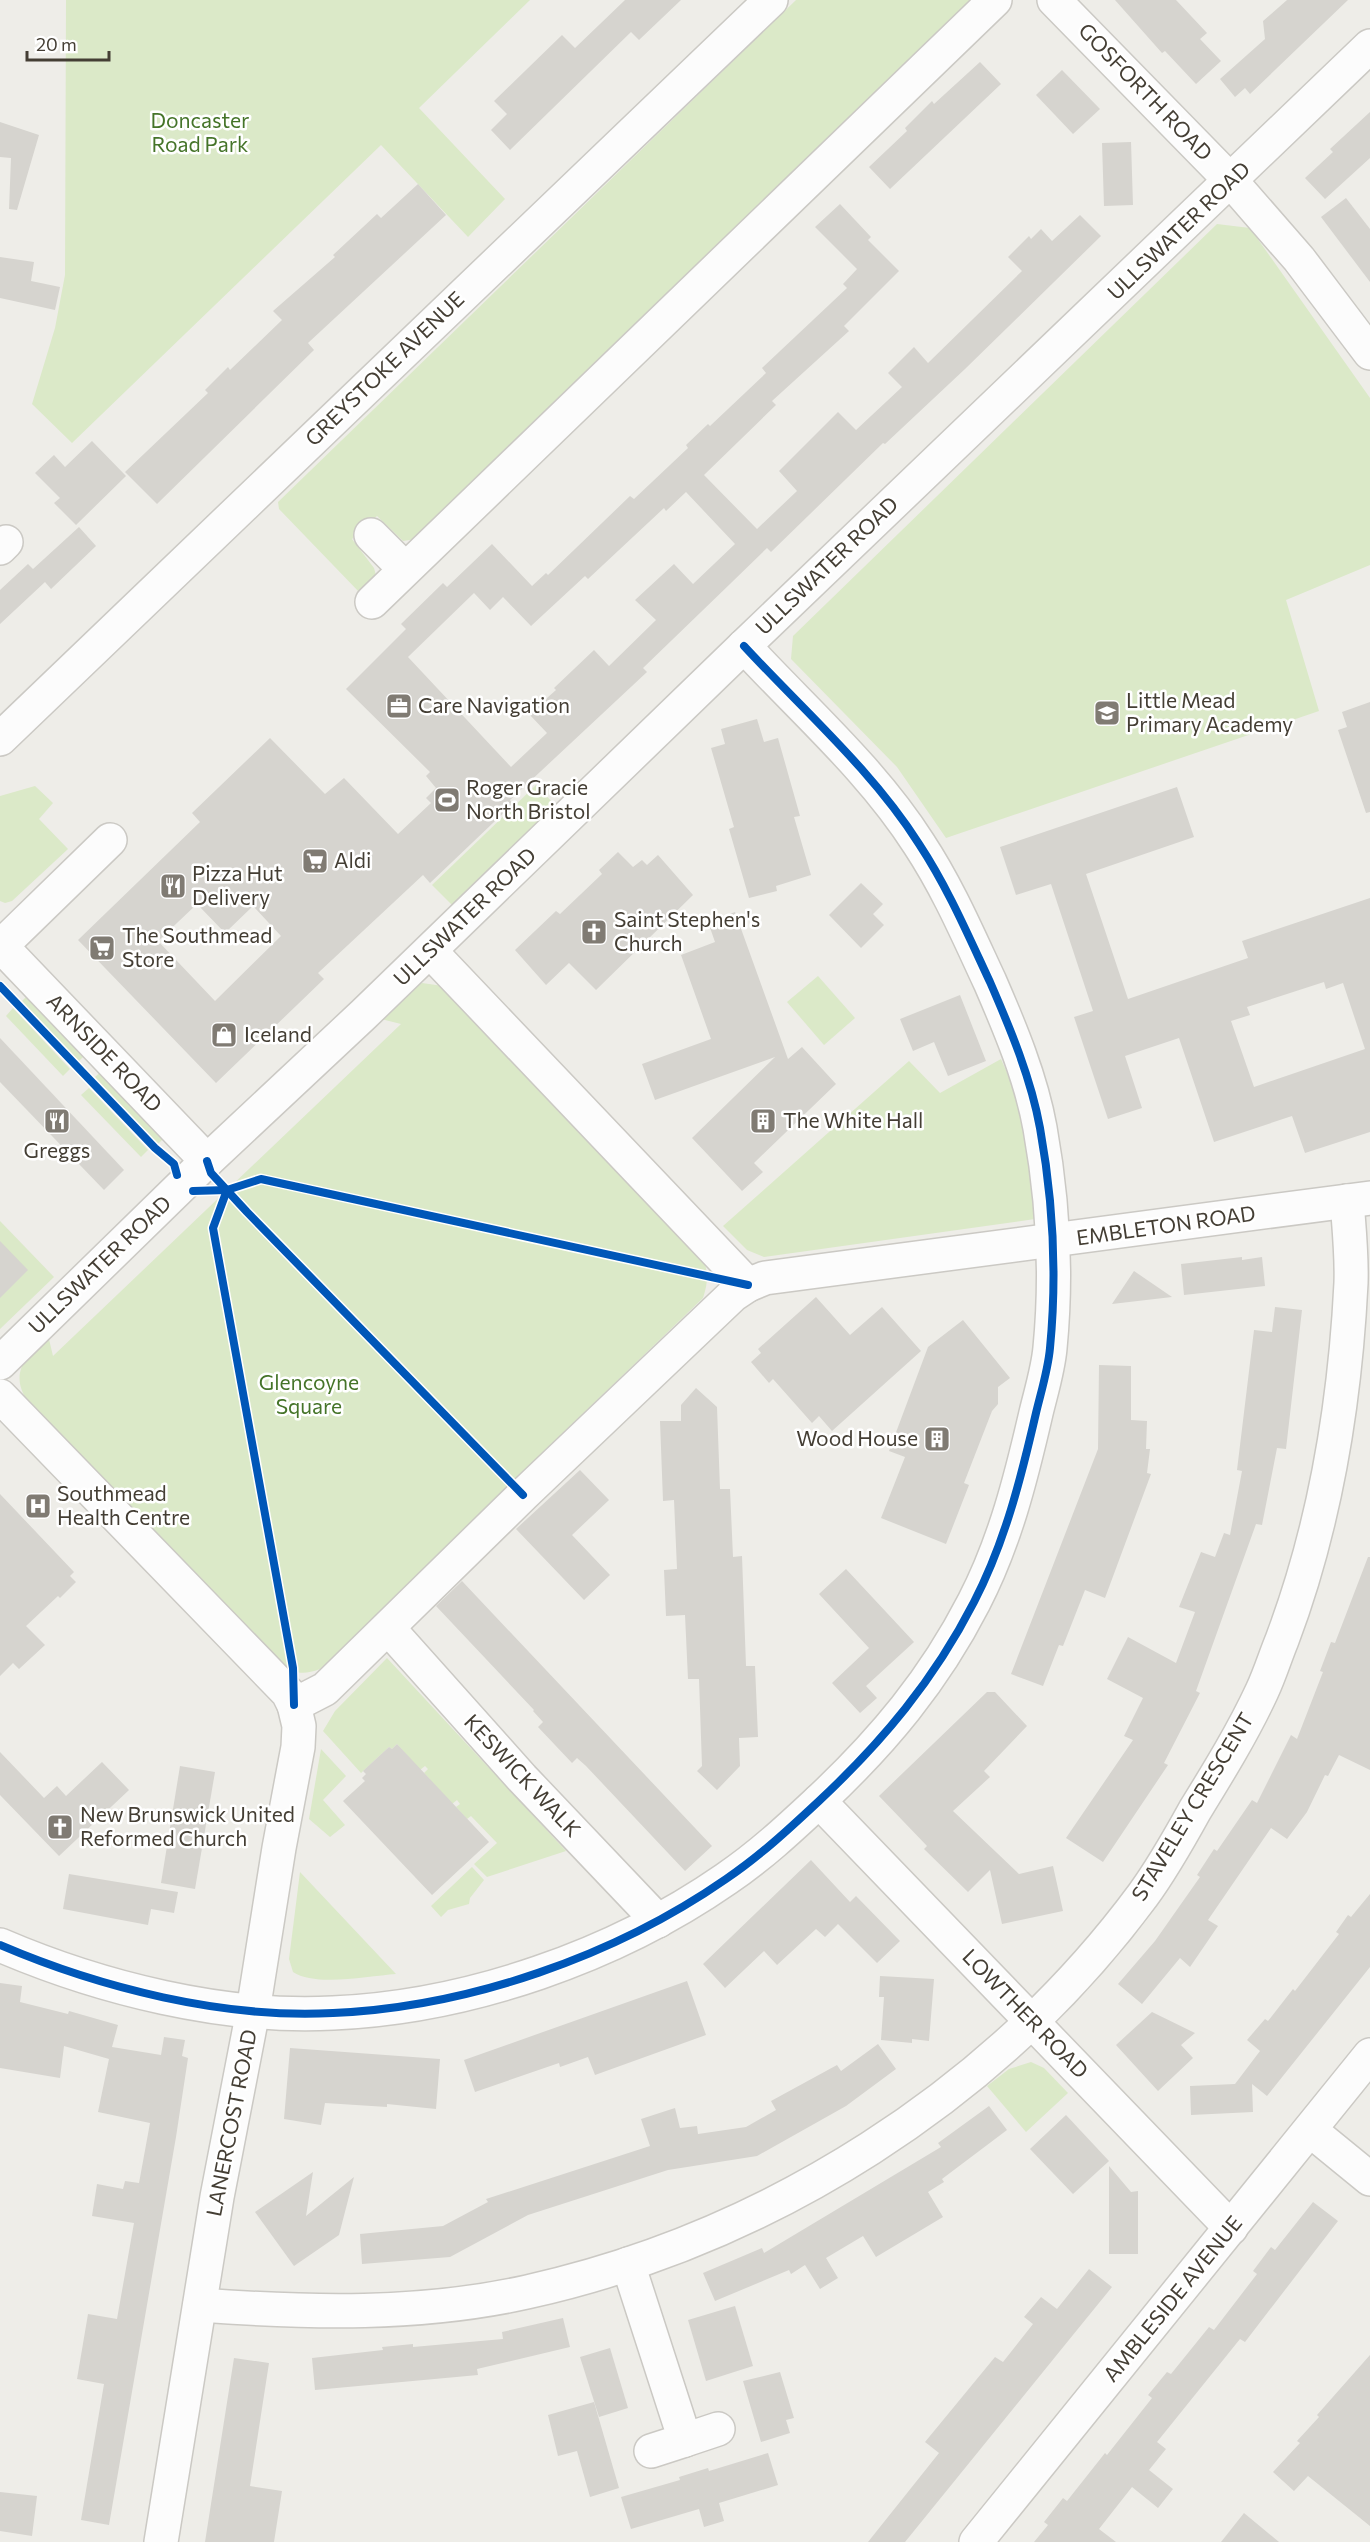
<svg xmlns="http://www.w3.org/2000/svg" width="1370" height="2542" font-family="Commissioner,sans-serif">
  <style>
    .green { fill: #dbe9c8 }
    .building { fill: #d6d4cf; fill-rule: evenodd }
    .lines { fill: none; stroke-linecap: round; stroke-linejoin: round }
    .minor-casing { stroke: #cbc9c4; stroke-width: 36 }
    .minor { stroke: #fcfcfc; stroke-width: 33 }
    .cycleway-casing { stroke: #fff; stroke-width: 11 }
    .cycleway { stroke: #0057b8; stroke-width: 8 }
    .labels { text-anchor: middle; stroke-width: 5; stroke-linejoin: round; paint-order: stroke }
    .street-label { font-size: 21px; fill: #443e34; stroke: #fff }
    .park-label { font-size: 21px; fill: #457429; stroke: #fff }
    .poi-label { font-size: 21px; fill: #443e34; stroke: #fff; text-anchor: start }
  </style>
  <rect width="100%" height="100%" fill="#eeede8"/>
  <g class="green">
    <polygon points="66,0 530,0 419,108 505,199 468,237 381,145 72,443 32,404 55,328 65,275"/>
    <polygon points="796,0 970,0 416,539 403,541 377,516 352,539 374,568 377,579 360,593 279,509 278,502"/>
    <polygon points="1217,224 1250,228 1370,398 1370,565 1286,600 1319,711 946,838 897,767 791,659 793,636"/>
    <polygon points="536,785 556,806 453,906 432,885"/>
    <polygon points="35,786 53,803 39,819 68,849 12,901 5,903 0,901 0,796"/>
    <polygon points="818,976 855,1018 824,1045 787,1002"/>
    <path d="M422 983 443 986 699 1252C709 1269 709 1279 703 1298L511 1483 378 1617 320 1669C304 1675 295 1674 281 1665L28 1402C8 1372 27 1356 48 1335L53 1356 401 1024 377 1018 405 991Z"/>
    <polygon points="29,994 86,1054 79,1061 22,1001"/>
    <polygon points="13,1008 70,1069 63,1076 6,1016"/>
    <path d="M1001 1059C1025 1110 1029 1164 1035 1219L764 1257 747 1250 723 1226 909 1061 940 1093Z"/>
    <polygon points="102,1071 165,1137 158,1144 95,1077"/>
    <polygon points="89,1088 148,1150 141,1157 81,1095"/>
    <polygon points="0,1221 54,1277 0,1329"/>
    <polygon points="387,1658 566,1851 487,1877 474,1864 497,1843 471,1816 467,1819 456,1807 460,1804 457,1800 452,1804 424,1773 428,1769 425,1766 420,1770 397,1744 392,1749 389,1747 361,1773 323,1731 335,1711"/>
    <polygon points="321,1749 346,1776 323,1800 345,1825 330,1837 309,1819"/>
    <polygon points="472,1867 484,1880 470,1898 469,1904 448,1910 441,1917 431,1906"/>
    <path d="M300 1872 396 1974C369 1976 315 1987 293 1972L289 1959Z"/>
    <polygon points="1031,2062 1044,2068 1068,2093 1026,2132 987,2086 1009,2069"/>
  </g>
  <g class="building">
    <polygon points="625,0 681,0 639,40 631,32 510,150 491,130 507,114 494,101 562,35 575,48"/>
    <polygon points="1115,0 1176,0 1207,33 1200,39 1221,61 1196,84 1165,51 1162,53"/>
    <polygon points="1287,0 1348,0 1250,94 1245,88 1235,97 1220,79 1265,39 1263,21"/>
    <polygon points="980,62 1001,84 890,189 869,167 907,131 905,128 932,101 934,104"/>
    <polygon points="1062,70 1100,109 1073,134 1036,95"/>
    <polygon points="1370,112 1370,158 1325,199 1305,178 1333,152 1330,149"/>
    <polygon points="0,122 39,135 17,210 9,209 11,158 0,157"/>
    <polygon points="1131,142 1133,205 1104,206 1102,143"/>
    <polygon points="418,184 446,215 308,343 314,350 157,504 125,472 208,393 205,390 228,367 230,370 282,320 273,311 335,257 333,255 377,214 381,218"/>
    <polygon points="1346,198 1370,229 1370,282 1321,217"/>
    <path d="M840 204 871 237 868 240 899 271 844 326 849 331 772 401 776 405 704 475 757 529 797 491 779 471 838 412 856 430 902 387 888 373 914 347 928 363 1022 271 1008 257 1029 236 1031 239 1041 229 1052 241 1080 215 1101 236 965 369 885 444 883 443 771 552 767 548 730 584 643 668 647 672 510 800 513 804 430 883 423 875 318 973 324 979 216 1083 78 940 200 822 192 813 270 738 325 794 344 778 398 834 431 803 426 798 436 788 426 776 430 772 346 689 406 629 401 624 443 583 447 587 492 544 532 586 546 573 548 575 630 496 634 499 688 448 686 445 708 424 710 426 766 373 762 368 847 288 843 284 857 269 815 227ZM686 492 735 544 693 584 674 564 635 600 656 620 609 666 594 650 554 688 556 690 529 714 547 733 511 767 408 657 474 593 490 610 503 597 531 626 585 576 588 579 664 508 666 511ZM197 904 225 933 253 906 281 936 215 1001 158 941Z"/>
    <polygon points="0,257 34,262 31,281 60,287 55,310 0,298"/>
    <polygon points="92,441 126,476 76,525 54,503 60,498 35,473 54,455 65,467"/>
    <polygon points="79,527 96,546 51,589 45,582 0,624 0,590 28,564 33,569"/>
    <polygon points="1370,702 1370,812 1366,813 1338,730 1347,727 1342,712"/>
    <polygon points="757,719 764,742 778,738 800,816 794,817 811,875 776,886 777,891 749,898 729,829 734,827 711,748 725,744 721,729"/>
    <path d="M1177 787 1194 837 1086 874 1128 999 1248 958 1242 941 1370 898V1132L1305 1153 1292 1116 1214 1142 1179 1038 1125 1056 1142 1108 1108 1119 1074 1017 1093 1011 1051 884 1016 895 1000 847ZM1324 982 1326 989 1343 983 1365 1049 1254 1087 1231 1021 1250 1015 1247 1007Z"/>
    <polygon points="618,852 633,867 642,860 647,865 658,855 693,895 596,990 569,963 546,985 515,950 556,911 560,914 602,874 599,870"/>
    <polygon points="861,883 883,904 873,914 884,925 861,948 829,915"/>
    <polygon points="735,912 788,1059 802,1047 836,1084 754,1163 763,1172 742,1191 692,1138 775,1057 655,1100 642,1064 711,1039 681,955 715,942 708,922"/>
    <polygon points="960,995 986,1061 948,1076 934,1042 913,1051 900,1019"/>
    <polygon points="0,1038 124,1170 104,1190 0,1082"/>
    <polygon points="0,1241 28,1270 0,1298"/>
    <polygon points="1242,1257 1242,1260 1262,1257 1265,1286 1184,1295 1181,1264"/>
    <polygon points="1134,1271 1172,1297 1112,1304"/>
    <polygon points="816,1297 850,1335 882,1307 921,1351 832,1431 819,1416 812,1423 773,1379 769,1383 751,1362 761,1353 758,1349"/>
    <polygon points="1275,1307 1302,1310 1286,1449 1277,1448 1262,1525 1256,1524 1196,1691 1200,1693 1164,1763 1168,1765 1103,1862 1066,1838 1133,1740 1124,1736 1143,1698 1107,1679 1128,1637 1176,1663 1195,1612 1179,1607 1201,1552 1215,1557 1224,1533 1230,1535 1242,1471 1237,1470 1254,1330 1272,1332"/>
    <polygon points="963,1320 1010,1378 998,1387 998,1404 992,1411 964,1483 969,1485 946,1544 881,1518 905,1457 889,1451 928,1347"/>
    <polygon points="1099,1365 1131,1366 1131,1420 1147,1421 1146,1449 1150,1449 1147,1473 1151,1474 1105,1598 1085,1590 1063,1646 1059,1645 1043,1686 1011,1674 1098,1449"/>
    <polygon points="696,1388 717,1407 720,1489 730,1489 733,1557 742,1556 746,1666 755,1666 758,1737 739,1738 740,1766 717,1790 697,1771 702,1766 699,1679 688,1679 685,1615 666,1616 664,1570 677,1569 674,1500 663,1501 660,1421 681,1421 681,1405"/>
    <polygon points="580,1470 609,1500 572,1535 610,1575 584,1600 516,1529"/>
    <polygon points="0,1494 74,1572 70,1576 76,1582 60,1598 58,1596 26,1626 45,1645 19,1669 13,1663 0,1676"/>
    <polygon points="1368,1557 1370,1557 1370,1770 1339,1755 1328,1776 1325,1775 1307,1812 1287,1839 1271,1828 1208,1920 1218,1926 1190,1967 1180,1958 1142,2004 1118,1984 1155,1941 1200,1877 1197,1875 1214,1849 1217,1851 1252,1800 1257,1803 1291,1735 1297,1739 1323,1672 1320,1671 1331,1642 1335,1643"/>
    <polygon points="846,1569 914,1642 866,1686 877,1698 860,1713 832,1683 869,1648 819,1594"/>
    <polygon points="462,1581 712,1846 685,1871 586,1766 577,1758 572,1763 538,1727 543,1722 533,1711 534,1710 436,1606"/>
    <polygon points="987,1692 995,1692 1027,1726 984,1771 990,1777 953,1811 1019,1874 1053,1866 1063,1911 1002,1924 990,1870 968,1892 924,1849 927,1846 879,1796"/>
    <polygon points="397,1744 489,1842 432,1895 343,1801 365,1781 362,1778 366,1774 363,1771 389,1747 392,1749"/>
    <polygon points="0,1752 44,1798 57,1786 66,1796 102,1762 129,1790 59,1856 0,1795"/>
    <polygon points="180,1766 215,1772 195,1889 161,1883"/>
    <polygon points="811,1860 850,1902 856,1896 900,1941 877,1963 838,1924 825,1937 816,1929 777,1965 764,1951 725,1988 703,1964"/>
    <polygon points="69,1874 178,1892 174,1913 151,1909 148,1925 63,1909"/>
    <polygon points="1370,1894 1370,1967 1267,2096 1252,2084 1253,2112 1191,2115 1190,2086 1235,2084 1260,2051 1247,2040 1265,2019 1268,2021 1293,1989 1295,1991 1339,1934 1336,1932 1348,1915 1351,1917"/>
    <polygon points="880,1976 934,1979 929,2041 912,2039 912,2043 881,2040 884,1997 879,1997"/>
    <polygon points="687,1981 706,2035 595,2075 588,2057 560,2067 559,2063 475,2092 464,2060"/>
    <polygon points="0,1983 22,1986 20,2002 68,2014 69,2011 118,2025 112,2047 161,2055 164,2037 185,2040 182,2056 188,2058 176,2137 109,2525 81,2520 104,2384 77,2379 88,2314 117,2319 134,2223 92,2216 97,2184 123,2189 125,2181 139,2183 150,2123 98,2112 110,2054 109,2059 64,2046 60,2078 0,2068"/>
    <polygon points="1152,2012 1195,2033 1181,2045 1193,2058 1158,2091 1116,2045"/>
    <polygon points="878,2044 896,2069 846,2106 757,2156 668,2170 528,2215 450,2257 362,2264 360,2234 443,2226 488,2202 486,2199 650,2146 641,2119 675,2108 680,2128 697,2126 698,2134 746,2127 776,2110 771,2101 837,2065 841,2071"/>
    <polygon points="290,2048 440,2059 436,2109 387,2104 387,2107 325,2103 321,2125 284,2119"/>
    <polygon points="989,2106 1007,2130 942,2179 944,2182 928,2192 943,2217 876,2257 863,2236 826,2258 838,2278 820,2289 805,2265 791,2274 789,2270 715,2301 703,2273 762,2248 764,2253 941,2147 938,2143"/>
    <polygon points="1066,2115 1109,2161 1073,2194 1030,2149"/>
    <polygon points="1109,2166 1131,2192 1138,2191 1138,2254 1109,2254"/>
    <polygon points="313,2172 306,2216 354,2177 339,2235 294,2266 255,2212"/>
    <polygon points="1313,2202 1338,2221 1245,2342 1240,2339 1157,2442 1166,2449 1149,2470 1173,2489 1158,2508 1132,2487 1099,2529 1116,2542 1034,2542 1048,2525 1044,2522 1063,2498 1067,2501 1105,2453 1107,2455 1152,2398 1148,2395 1167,2372 1171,2374 1209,2327 1214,2330 1257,2274 1253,2271 1271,2247 1275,2250"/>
    <polygon points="1089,2269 1112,2287 1064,2346 905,2542 868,2542 939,2453 925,2442 995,2357 1003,2362 1033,2324 1024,2317 1041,2297 1057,2309"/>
    <polygon points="735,2306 753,2366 706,2381 688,2320"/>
    <polygon points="563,2318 570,2347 477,2369 478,2375 315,2390 312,2358 383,2350 382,2347 413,2344 413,2347 503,2339 502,2332"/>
    <polygon points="610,2348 628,2408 599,2417 580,2357"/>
    <polygon points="1370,2355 1370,2526 1308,2476 1294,2491 1273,2472 1300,2443 1297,2441 1319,2417 1317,2415"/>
    <polygon points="234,2358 269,2363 250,2486 282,2491 274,2542 205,2542"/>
    <polygon points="780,2372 794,2418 786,2420 790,2433 761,2442 743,2381"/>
    <polygon points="594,2402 619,2488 590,2497 577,2451 558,2456 548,2415"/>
    <polygon points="768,2453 778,2485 719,2503 724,2521 704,2527 699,2509 631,2529 621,2497 680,2480 679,2477 708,2468 709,2471"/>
    <polygon points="0,2492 37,2496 32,2536 0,2531"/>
    <polygon points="1244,2513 1279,2542 1221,2542"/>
  </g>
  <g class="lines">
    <defs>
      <g id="minor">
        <polyline points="1054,0 1231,181 1299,259 1370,353"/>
        <polyline points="371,535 405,569"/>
        <polyline points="0,548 6,542"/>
        <polyline points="372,602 995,0"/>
        <polyline points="0,739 771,0"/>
        <polyline points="0,945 207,1161"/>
        <polyline points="0,947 110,840"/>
        <polyline points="748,1285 765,1278 1370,1198"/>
        <polyline points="0,1363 207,1161 364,1014 744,646 1370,46"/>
        <polyline points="0,1396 288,1693 294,1705 325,1689 523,1495 733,1295 748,1285 430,951"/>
        <polyline points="388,1628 522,1778 658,1921"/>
        <polyline points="819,1801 1231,2228"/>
        <path d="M0 1945C100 1988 224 2019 333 2013 469 2007 615 1956 726 1879 760 1856 789 1829 819 1801 883 1741 934 1680 974 1602 1005 1542 1021 1478 1036 1413 1041 1392 1048 1370 1050 1348 1057 1276 1053 1200 1040 1128 1031 1078 1010 1028 990 982 968 935 948 888 919 844 872 770 803 710 744 646"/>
        <polyline points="1310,2130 1370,2179"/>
        <polyline points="628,2264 685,2440 651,2451"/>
        <path d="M200 2305C310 2313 419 2316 527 2292 769 2238 995 2095 1143 1895 1162 1869 1179 1839 1195 1810 1219 1771 1243 1732 1262 1691 1270 1674 1275 1657 1282 1640 1325 1526 1345 1404 1351 1283 1352 1256 1349 1228 1347 1201"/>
        <polyline points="685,2440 718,2429"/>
        <polyline points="161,2542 217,2197 253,2011 279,1848 298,1747 299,1726 294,1705"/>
        <polyline points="976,2542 1370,2055"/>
      </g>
    </defs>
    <use href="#minor" class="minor-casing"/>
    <use href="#minor" class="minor"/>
    <defs>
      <g id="cycleway">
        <polyline points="0,986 155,1148 174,1164 177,1175"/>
        <polyline points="207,1161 211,1173 247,1212 523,1495"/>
        <polyline points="227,1190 213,1228 293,1668 294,1705"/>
        <polyline points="193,1191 227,1190 261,1179 748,1285"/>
        <path d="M0 1945C100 1988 224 2019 333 2013 469 2007 615 1956 726 1879 760 1856 789 1829 819 1801 883 1741 934 1680 974 1602 1005 1542 1021 1478 1036 1413 1041 1392 1048 1370 1050 1348 1057 1276 1053 1200 1040 1128 1031 1078 1010 1028 990 982 968 935 948 888 919 844 872 770 803 710 744 646"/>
      </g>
    </defs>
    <use href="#cycleway" class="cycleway-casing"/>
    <use href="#cycleway" class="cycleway"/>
  </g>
  <defs>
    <symbol id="office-square" viewBox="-11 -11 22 22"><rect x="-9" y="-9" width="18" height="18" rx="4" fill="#807b73" stroke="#fff"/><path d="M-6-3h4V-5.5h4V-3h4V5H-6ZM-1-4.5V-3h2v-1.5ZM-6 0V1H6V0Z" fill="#fff"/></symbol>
    <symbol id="school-square" viewBox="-11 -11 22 22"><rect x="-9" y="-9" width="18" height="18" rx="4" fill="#807b73" stroke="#fff"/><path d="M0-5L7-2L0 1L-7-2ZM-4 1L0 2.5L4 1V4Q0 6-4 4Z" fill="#fff"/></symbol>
    <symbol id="stadium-square" viewBox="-11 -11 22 22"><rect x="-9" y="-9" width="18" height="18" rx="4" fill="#807b73" stroke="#fff"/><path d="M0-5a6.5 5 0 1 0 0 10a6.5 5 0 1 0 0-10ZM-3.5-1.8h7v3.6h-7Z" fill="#fff"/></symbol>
    <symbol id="supermarket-square" viewBox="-11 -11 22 22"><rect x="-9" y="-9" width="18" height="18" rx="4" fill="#807b73" stroke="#fff"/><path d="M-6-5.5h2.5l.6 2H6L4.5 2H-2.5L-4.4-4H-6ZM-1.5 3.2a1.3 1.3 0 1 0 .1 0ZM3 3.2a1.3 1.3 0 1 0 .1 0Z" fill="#fff"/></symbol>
    <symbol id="restaurant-square" viewBox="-11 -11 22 22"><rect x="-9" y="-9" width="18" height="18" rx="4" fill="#807b73" stroke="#fff"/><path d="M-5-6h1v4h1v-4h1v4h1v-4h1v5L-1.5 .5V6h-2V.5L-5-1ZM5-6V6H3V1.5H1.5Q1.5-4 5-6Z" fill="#fff"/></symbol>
    <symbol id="church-square" viewBox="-11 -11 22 22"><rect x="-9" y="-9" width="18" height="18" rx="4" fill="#807b73" stroke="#fff"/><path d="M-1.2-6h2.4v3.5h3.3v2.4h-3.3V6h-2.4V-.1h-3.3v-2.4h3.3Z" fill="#fff"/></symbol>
    <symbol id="shop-square" viewBox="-11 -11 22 22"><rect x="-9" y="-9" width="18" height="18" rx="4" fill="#807b73" stroke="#fff"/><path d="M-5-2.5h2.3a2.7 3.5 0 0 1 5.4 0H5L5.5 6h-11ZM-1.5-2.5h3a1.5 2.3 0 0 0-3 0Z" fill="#fff"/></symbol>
    <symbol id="building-square" viewBox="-11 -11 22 22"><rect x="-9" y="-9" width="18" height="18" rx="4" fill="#807b73" stroke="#fff"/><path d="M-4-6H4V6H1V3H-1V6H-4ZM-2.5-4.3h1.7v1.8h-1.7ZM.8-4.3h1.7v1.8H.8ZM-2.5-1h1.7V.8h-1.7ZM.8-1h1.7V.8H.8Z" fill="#fff"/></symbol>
    <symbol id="hospital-square" viewBox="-11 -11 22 22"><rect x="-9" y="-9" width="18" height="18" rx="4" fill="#807b73" stroke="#fff"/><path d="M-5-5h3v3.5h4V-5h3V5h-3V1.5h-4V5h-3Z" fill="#fff"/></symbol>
  </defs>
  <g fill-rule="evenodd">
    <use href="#office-square" x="384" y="691" width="30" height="30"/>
    <use href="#school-square" x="1092" y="698" width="30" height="30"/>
    <use href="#stadium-square" x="432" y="785" width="30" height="30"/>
    <use href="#supermarket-square" x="300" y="846" width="30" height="30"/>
    <use href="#restaurant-square" x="158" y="871" width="30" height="30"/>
    <use href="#church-square" x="579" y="917" width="30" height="30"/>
    <use href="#supermarket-square" x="87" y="933" width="30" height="30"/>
    <use href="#shop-square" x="209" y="1020" width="30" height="30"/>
    <use href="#restaurant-square" x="42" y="1106" width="30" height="30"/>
    <use href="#building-square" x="748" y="1106" width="30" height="30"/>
    <use href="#building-square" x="922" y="1424" width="30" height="30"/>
    <use href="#hospital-square" x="23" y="1491" width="30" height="30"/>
    <use href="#church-square" x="45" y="1812" width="30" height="30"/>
  </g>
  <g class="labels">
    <g class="street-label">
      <text transform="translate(1145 92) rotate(46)" y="7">GOSFORTH ROAD</text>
      <text transform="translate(1179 231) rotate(-44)" y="7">ULLSWATER ROAD</text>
      <text transform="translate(385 369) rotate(-44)" y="7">GREYSTOKE AVENUE</text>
      <text transform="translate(827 566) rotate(-44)" y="7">ULLSWATER ROAD</text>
      <text transform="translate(465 917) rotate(-44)" y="7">ULLSWATER ROAD</text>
      <text transform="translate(104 1053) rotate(46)" y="7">ARNSIDE ROAD</text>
      <text transform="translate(1166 1226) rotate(-8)" y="7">EMBLETON ROAD</text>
      <text transform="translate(100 1265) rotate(-44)" y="7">ULLSWATER ROAD</text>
      <text transform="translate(522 1776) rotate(47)" y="7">KESWICK WALK</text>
      <text transform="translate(1193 1807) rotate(-59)" y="7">STAVELEY CRESCENT</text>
      <text transform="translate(1025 2014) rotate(46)" y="7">LOWTHER ROAD</text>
      <text transform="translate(232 2123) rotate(-79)" y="7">LANERCOST ROAD</text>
      <text transform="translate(1173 2299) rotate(-51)" y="7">AMBLESIDE AVENUE</text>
    </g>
    <g class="park-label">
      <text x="200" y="128">Doncaster<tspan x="200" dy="24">Road Park</tspan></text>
      <text x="309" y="1390">Glencoyne<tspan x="309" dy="24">Square</tspan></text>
    </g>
    <g class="poi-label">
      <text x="1126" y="708">Little Mead<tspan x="1126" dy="24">Primary Academy</tspan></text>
      <text x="418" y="713">Care Navigation</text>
      <text x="466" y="795">Roger Gracie<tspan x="466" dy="24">North Bristol</tspan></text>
      <text x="334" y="868">Aldi</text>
      <text x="192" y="881">Pizza Hut<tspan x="192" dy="24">Delivery</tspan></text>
      <text x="614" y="927">Saint Stephen's<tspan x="614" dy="24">Church</tspan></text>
      <text x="122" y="943">The Southmead<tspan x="122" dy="24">Store</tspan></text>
      <text x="244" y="1042">Iceland</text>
      <text x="783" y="1128">The White Hall</text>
      <text x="57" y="1158" text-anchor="middle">Greggs</text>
      <text x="918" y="1446" text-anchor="end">Wood House</text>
      <text x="57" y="1501">Southmead<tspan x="57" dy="24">Health Centre</tspan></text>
      <text x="80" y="1822">New Brunswick United<tspan x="80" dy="24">Reformed Church</tspan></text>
    </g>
  </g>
  <path d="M27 51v9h82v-9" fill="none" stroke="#443e34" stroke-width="3"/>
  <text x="36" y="51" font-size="18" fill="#443e34" stroke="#ffffff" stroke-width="4.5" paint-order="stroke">20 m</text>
</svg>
